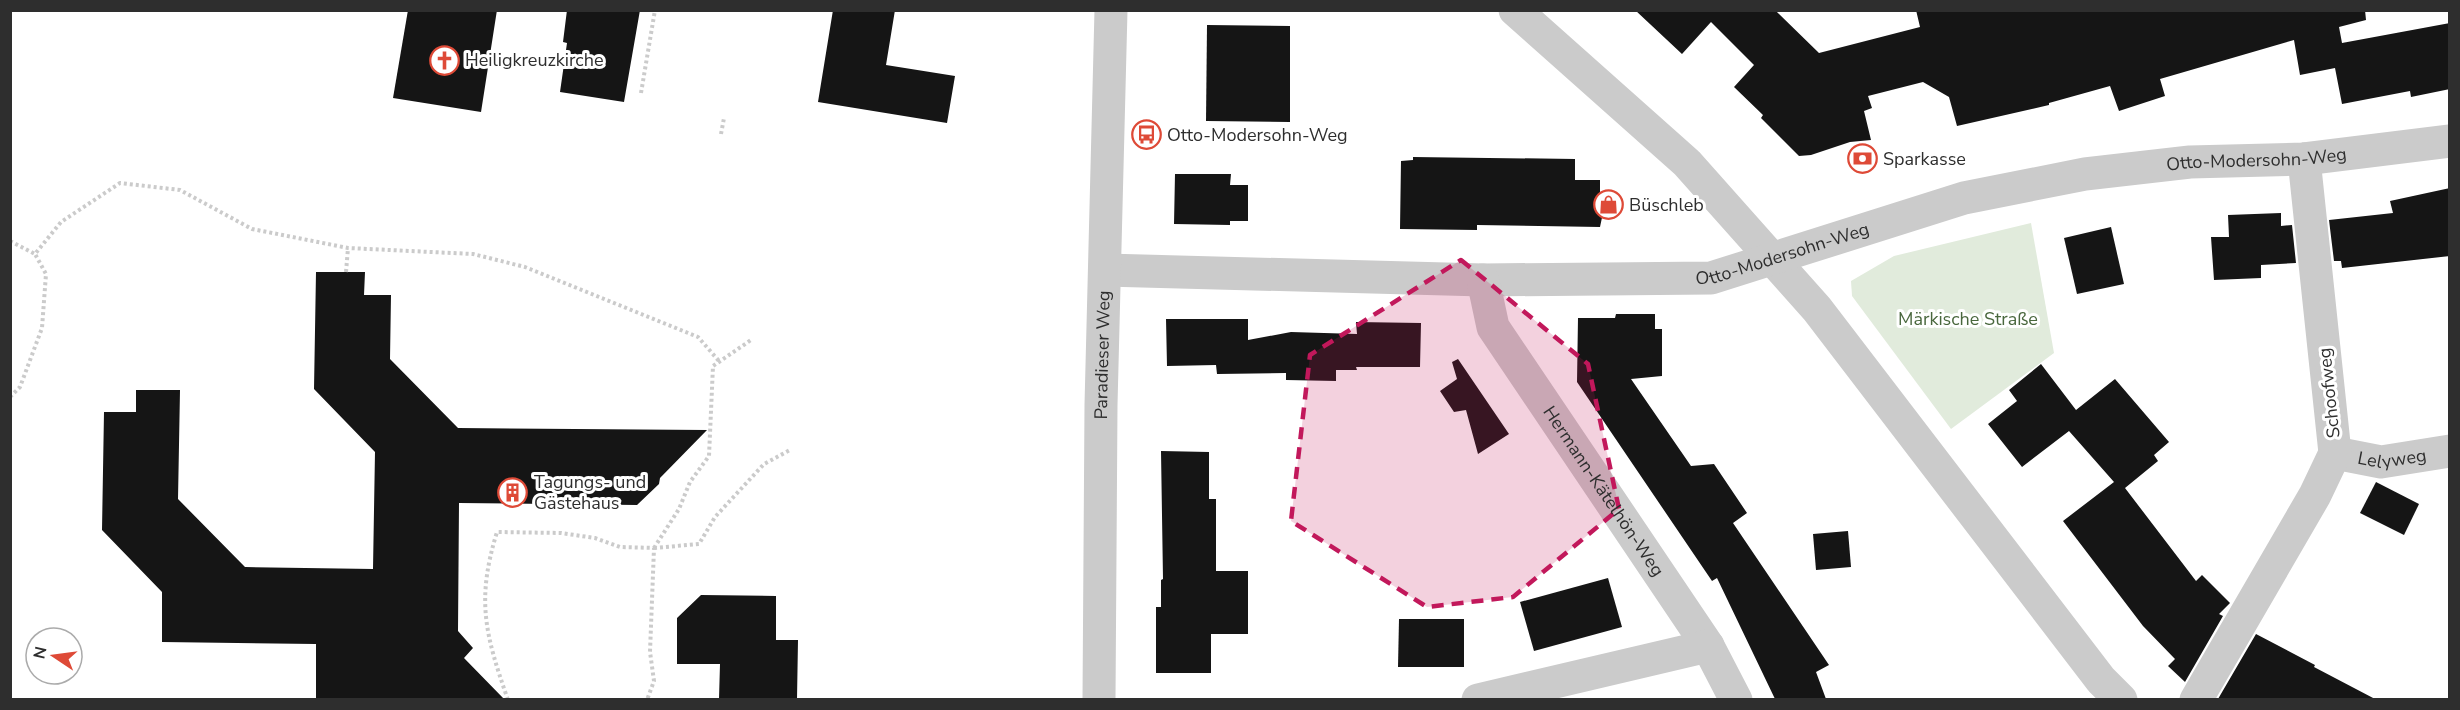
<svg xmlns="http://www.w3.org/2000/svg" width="2460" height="710" font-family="'Nunito Sans',sans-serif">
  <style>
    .green { fill: #e1ebdc }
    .building { fill: #151515 }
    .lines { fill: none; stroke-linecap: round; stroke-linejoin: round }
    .path { stroke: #cbcbcb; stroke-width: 4; stroke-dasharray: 3 3; stroke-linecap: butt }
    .minor { stroke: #cbcbcb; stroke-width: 33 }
    .tertiary { stroke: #cbcbcb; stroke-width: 33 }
    .marked { fill: #c2185b; fill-opacity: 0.2; stroke: #c2185b; stroke-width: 4.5; stroke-dasharray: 12 8; stroke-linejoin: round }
    .labels { text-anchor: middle; stroke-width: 6; stroke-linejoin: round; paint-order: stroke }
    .poi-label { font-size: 18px; fill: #2e2e2e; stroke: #fff; text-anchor: start }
    .street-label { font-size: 18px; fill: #2e2e2e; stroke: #fff }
    .park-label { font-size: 18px; fill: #49673d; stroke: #fff }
  </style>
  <rect width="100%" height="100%" fill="#fff"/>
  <polygon class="green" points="2031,223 2054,353 1951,429 1852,296 1851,281 1894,256"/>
  <g class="building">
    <polygon points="408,10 497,10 481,112 393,98"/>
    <polygon points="567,10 640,10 624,102 560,92 567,43 563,42"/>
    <polygon points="833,10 895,10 886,65 955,76 947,123 818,102"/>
    <polygon points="1635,10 1775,10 1819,53 1920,27 1916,10 2365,10 2366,20 2339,27 2342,43 2450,23 2450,89 2411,97 2410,91 2342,104 2335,68 2300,75 2294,40 2160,79 2165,96 2119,111 2110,86 2049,103 2049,105 1957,126 1949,97 1923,82 1868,96 1872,108 1864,111 1871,140 1850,142 1811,155 1799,156 1761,118 1763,115 1734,87 1754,65 1711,22 1682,54"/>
    <polygon points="1207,25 1290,26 1290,122 1206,121"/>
    <polygon points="1413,157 1575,159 1575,180 1600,180 1600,194 1607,194 1600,227 1477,225 1477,230 1400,229 1401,161 1413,160"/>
    <polygon points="1175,174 1231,174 1230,185 1248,185 1248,221 1230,221 1230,225 1174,224"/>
    <polygon points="2450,188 2450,256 2342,268 2341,261 2334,261 2329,220 2393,213 2390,201"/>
    <polygon points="2281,213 2281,226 2292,225 2296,263 2261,265 2261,278 2214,280 2211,237 2229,237 2228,215"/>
    <polygon points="2111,227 2124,284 2077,294 2064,238"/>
    <polygon points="316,272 365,272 364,295 391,295 390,359 458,428 707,430 660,478 659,484 637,505 459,503 458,631 473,648 464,658 504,699 316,699 316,644 162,642 162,592 102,530 104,412 136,412 136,390 180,390 178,499 245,567 373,569 375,452 314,389"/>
    <polygon points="1616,314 1655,314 1655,329 1662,329 1662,376 1631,379 1691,466 1714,464 1747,513 1733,523 1829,665 1816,672 1826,699 1775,699 1717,578 1712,581 1577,382 1578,318 1615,318"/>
    <polygon points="1166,319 1248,319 1248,340 1291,332 1357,334 1356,322 1421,323 1420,367 1356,367 1357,370 1336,370 1336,381 1286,380 1286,373 1217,374 1216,365 1167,366"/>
    <polygon points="1458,359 1509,434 1478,454 1466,410 1454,412 1440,391 1457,379 1452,362"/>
    <polygon points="2041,364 2076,410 2115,379 2169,442 2154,455 2158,461 2125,488 2196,581 2202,575 2230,603 2219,614 2223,616 2185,682 2168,666 2175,659 2143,626 2063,521 2114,482 2069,431 2022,467 1988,424 2017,401 2009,390"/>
    <polygon points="1161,451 1209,452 1209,499 1216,499 1216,571 1248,571 1248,634 1211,634 1211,673 1156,673 1156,607 1161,607 1161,580 1163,579"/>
    <polygon points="2376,482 2419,504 2404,535 2360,513"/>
    <polygon points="1848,531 1851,567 1816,570 1813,534"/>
    <polygon points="1608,578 1622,627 1534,651 1520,602"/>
    <polygon points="701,595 776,596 776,640 798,640 797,699 719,699 720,664 677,664 677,618"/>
    <polygon points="1399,619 1464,619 1464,667 1398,667"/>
    <polygon points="2256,634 2315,665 2314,667 2375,699 2218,699"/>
  </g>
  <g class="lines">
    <g class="path">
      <polyline points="641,93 655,10"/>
      <polyline points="721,134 724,118"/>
      <polyline points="10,241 35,254 61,222 120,183 180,190 252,229 348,248 473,254 525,267 698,337 719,361"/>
      <polyline points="346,272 348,248"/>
      <polyline points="10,397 20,387 42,328 46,274 35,254"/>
      <polyline points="654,548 679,509 690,482 709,456 713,366 751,340"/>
      <polyline points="654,548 699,544 715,517 764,464 790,450"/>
      <path d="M508 700C485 634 476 600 497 532L561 533 595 538 620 547 654 548 650 652 654 681 647 700"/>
    </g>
    <g class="minor">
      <polyline points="1515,10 1687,163 1817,309 2101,680 2121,700"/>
      <path id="s1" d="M1105 270 1483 280 1711 278 1964 198 2085 174 2190 162 2304 159 2450 141"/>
      <path id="s2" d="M1483 280 1493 327 1708 646 1736 700"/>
      <path id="s3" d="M2335 453 2381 462 2450 451"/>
      <polyline points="1478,700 1708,646"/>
      <polyline points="2196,700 2315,495 2335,453 2304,159"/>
    </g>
    <path class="tertiary" id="s4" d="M1099 700 1101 405 1111 10"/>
  </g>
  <path class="marked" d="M1461 260 1588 364 1619 509 1513 597 1427 607 1291 521 1310 355Z"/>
  <defs>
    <symbol id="church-ring" viewBox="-11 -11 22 22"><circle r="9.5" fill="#fff" stroke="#de4a37" stroke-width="1.5"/><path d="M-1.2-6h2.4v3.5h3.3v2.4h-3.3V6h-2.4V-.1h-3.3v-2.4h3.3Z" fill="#de4a37"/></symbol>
    <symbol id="bus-ring" viewBox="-11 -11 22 22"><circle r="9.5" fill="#fff" stroke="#de4a37" stroke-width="1.5"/><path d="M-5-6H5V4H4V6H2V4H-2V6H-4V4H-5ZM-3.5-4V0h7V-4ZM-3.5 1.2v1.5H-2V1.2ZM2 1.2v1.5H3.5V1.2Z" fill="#de4a37"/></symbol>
    <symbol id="bank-ring" viewBox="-11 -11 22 22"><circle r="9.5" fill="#fff" stroke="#de4a37" stroke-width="1.5"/><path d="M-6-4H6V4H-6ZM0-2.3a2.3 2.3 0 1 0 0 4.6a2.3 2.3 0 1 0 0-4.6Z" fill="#de4a37"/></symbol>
    <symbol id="shop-ring" viewBox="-11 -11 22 22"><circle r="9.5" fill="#fff" stroke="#de4a37" stroke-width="1.5"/><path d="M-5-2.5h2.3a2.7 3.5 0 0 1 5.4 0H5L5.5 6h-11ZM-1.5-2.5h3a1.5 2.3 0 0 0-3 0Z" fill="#de4a37"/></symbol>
    <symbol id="building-ring" viewBox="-11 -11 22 22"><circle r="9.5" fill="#fff" stroke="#de4a37" stroke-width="1.5"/><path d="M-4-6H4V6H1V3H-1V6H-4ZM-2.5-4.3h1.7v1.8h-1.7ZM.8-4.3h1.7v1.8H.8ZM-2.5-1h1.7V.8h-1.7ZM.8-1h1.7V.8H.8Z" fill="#de4a37"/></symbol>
  </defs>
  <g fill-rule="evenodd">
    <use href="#church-ring" x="428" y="44" width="33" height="33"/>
    <use href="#bus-ring" x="1130" y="118" width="33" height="33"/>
    <use href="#bank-ring" x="1846" y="142" width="33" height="33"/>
    <use href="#shop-ring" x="1592" y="188" width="33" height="33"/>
    <use href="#building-ring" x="496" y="476" width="33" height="33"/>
  </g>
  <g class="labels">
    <g class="poi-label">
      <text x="465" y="66">Heiligkreuzkirche</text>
      <text x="1167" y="141">Otto-Modersohn-Weg</text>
      <text x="1883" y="165">Sparkasse</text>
      <text x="1629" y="211">Büschleb</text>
      <text x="534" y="488">Tagungs- und<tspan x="534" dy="21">Gästehaus</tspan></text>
    </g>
    <g class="street-label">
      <text dy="6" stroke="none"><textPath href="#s1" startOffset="1167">Otto-Modersohn-Weg</textPath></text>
      <text dy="6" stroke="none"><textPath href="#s1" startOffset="681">Otto-Modersohn-Weg</textPath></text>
      <text dy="6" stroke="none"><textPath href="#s4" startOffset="345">Paradieser Weg</textPath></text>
      <text transform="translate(2329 393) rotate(-96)" y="6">Schoofweg</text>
      <text dy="6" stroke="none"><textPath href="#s3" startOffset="58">Lelyweg</textPath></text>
      <text dy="6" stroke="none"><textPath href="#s2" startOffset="246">Hermann-Kätelhön-Weg</textPath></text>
    </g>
    <g class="park-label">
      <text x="1968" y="325">Märkische Straße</text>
    </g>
  </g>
  <rect width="2460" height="710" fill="none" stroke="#2e2e2e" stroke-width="24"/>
  <g transform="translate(54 656) rotate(283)"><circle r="28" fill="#ffffff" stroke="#ababab" stroke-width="1.5"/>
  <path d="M0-4.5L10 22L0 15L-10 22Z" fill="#de4a37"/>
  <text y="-9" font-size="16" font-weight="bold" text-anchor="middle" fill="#2e2e2e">N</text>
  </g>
</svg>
